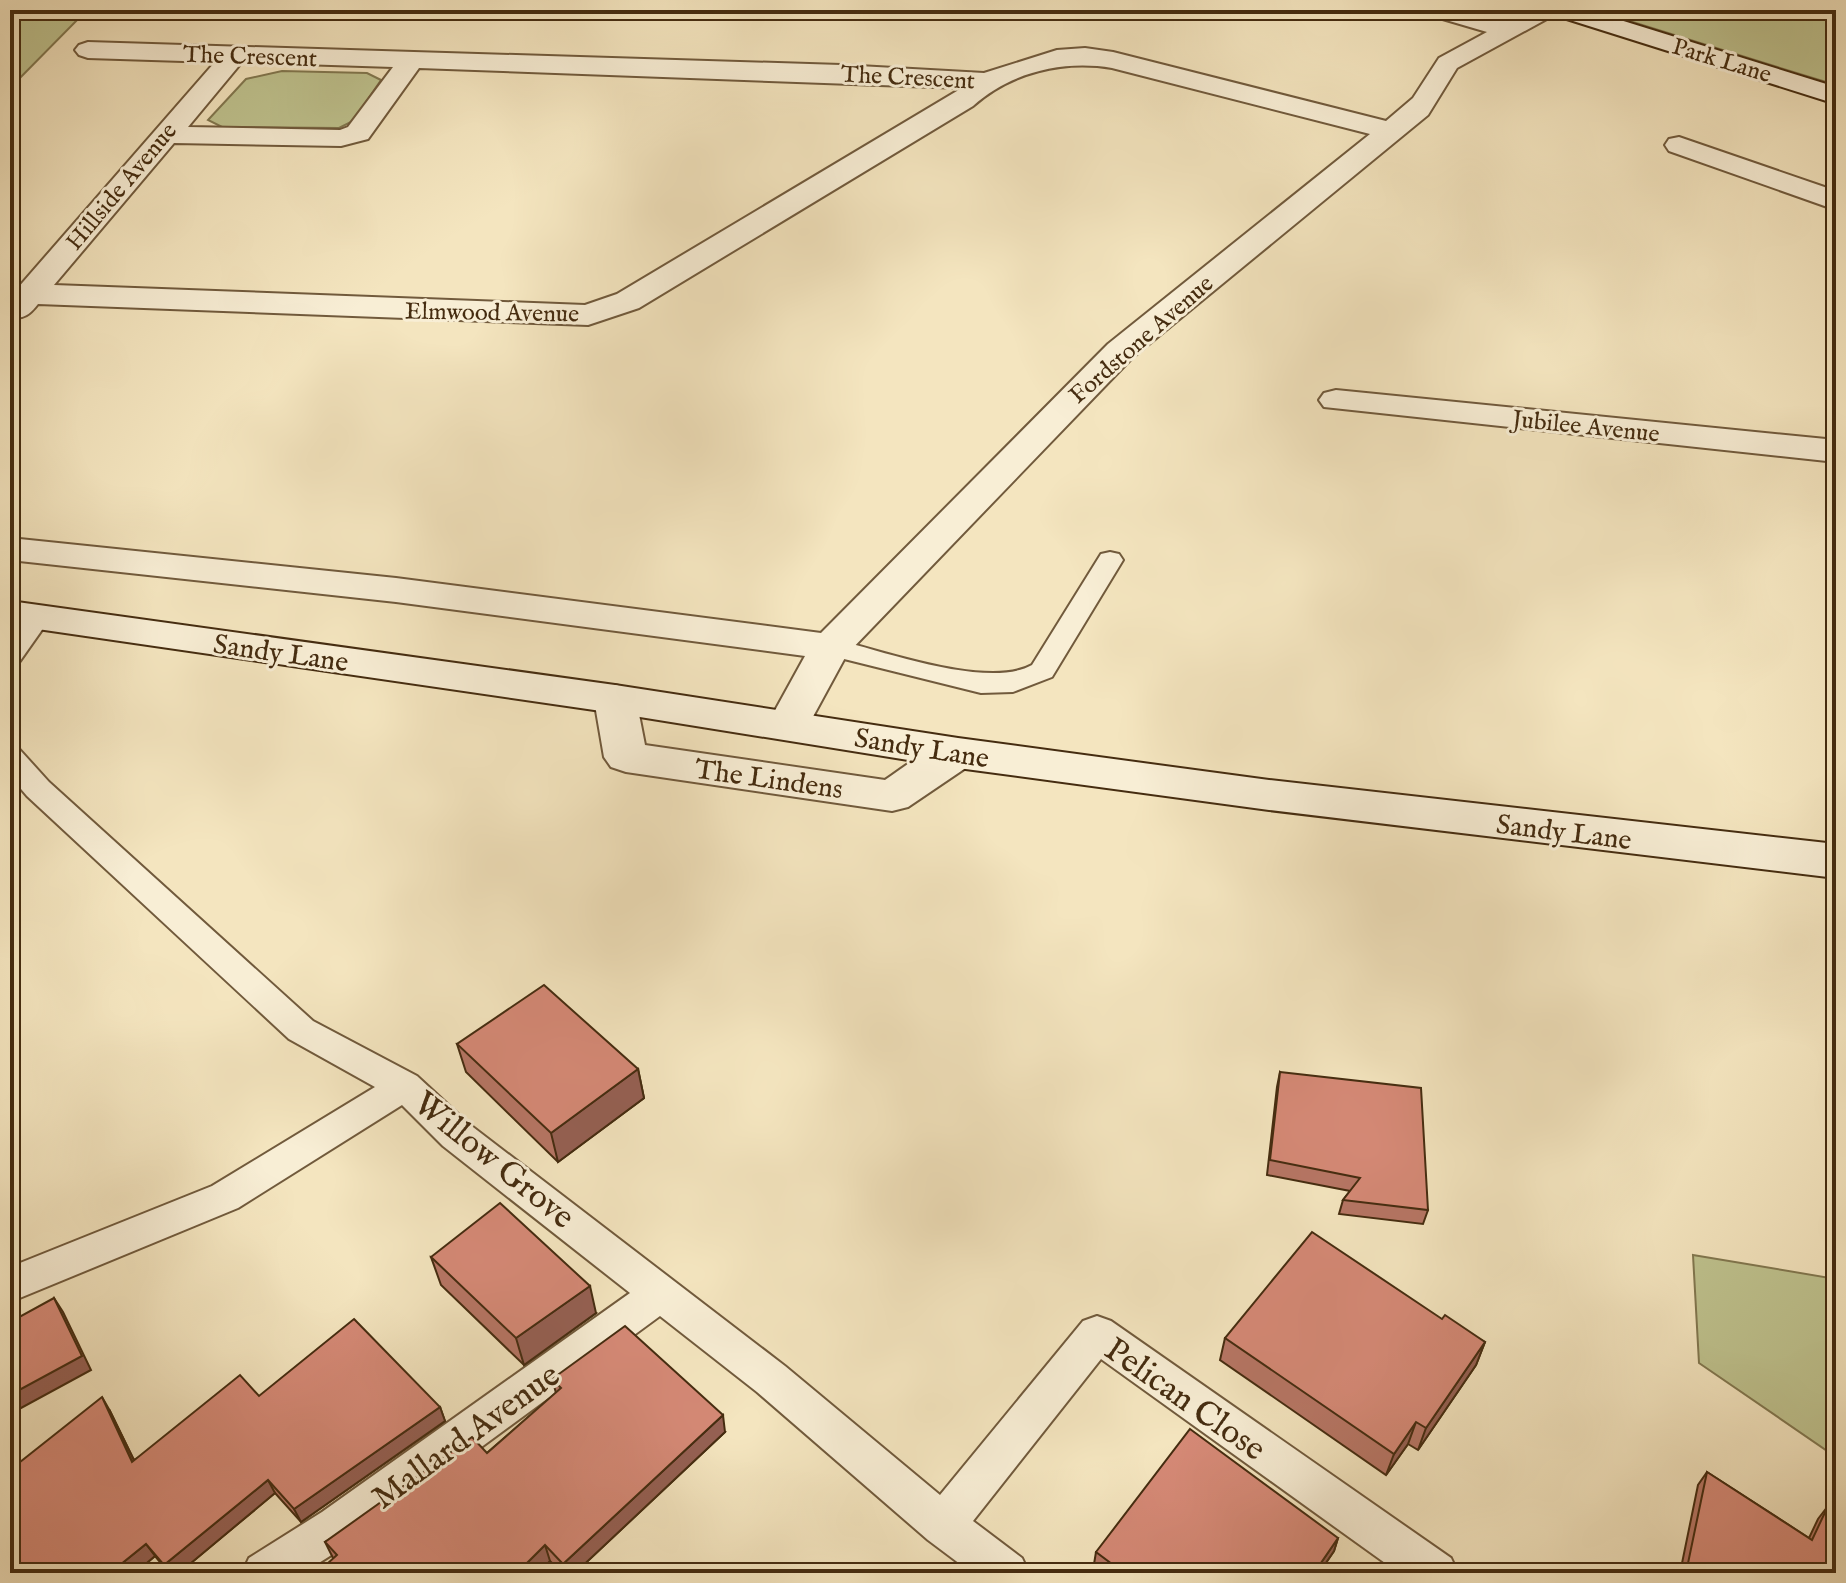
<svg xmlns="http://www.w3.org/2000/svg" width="1846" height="1583" font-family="'IM FELL English',serif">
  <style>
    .green { fill: #bfc38f; stroke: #827850; stroke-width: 2 }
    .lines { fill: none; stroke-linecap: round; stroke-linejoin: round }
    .lane-casing { stroke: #715a3c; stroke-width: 4 }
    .street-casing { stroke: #715a3c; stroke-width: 4 }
    .secondary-casing { stroke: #452c10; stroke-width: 4 }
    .lane { fill: #f8eed5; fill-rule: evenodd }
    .street { fill: #f8eed5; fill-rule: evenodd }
    .secondary { fill: #f8eed5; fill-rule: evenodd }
    .wall { fill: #b77665; stroke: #452c10; stroke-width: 2 }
    .shaded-wall { fill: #956053; stroke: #452c10; stroke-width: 2 }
    .building { fill: #d58976; stroke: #452c10; stroke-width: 2 }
    .labels { text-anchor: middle; stroke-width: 6; stroke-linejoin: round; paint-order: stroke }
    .far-street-label { font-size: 24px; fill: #452c10; stroke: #f8eed5 }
    .street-label { font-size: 28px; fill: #452c10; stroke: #f8eed5 }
    .near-street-label { font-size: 34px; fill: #452c10; stroke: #f8eed5 }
  </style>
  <rect width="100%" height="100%" fill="#f4e5bf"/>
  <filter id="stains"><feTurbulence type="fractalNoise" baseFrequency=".0025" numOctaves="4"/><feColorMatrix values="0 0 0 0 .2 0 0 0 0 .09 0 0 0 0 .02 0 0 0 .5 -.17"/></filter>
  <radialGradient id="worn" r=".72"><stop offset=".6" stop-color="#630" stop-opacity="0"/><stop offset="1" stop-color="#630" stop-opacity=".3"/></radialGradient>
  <g class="green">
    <polygon points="10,10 87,10 10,88"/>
    <polygon points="1594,10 1836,10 1836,85 1803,75"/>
    <polygon points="282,71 367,73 381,80 353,121 339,128 222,127 208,120 246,79"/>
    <polygon points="1693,1255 1836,1279 1836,1457 1699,1363"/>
  </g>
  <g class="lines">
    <defs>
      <g id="lane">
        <path d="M1110 552 1119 554 1123 560 1052 677 1013 692 981 693 820 653 816 647 820 641 830 638C880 650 988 690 1032 665L1101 554Z"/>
        <path d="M37 609 47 611 51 617 20 661 10 664C10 642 12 615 37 609Z"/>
        <polygon points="10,747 20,750 49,782 313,1021 417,1076 469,1124 785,1366 940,1495 1083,1321 1097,1316 1111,1321 1451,1558 1458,1573 1399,1573 1101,1359 973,1521 1022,1558 1029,1573 972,1573 928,1540 757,1392 660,1316 352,1542 303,1573 242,1573 249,1558 322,1512 630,1293 443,1146 402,1105 238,1208 10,1302 10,1267 212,1186 375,1087 289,1039 27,796 10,776"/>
      </g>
      <g id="street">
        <path d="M1426 10H1465L1506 21 1527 10H1557L1554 15 1457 68 1428 115 1132 358 847 654 803 735 788 739 773 735 767 725 805 656 396 602 10 560V538L396 578 821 633 1108 344 1370 134 1112 68C1063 60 1011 72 973 106L639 308 588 325 38 304C30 314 24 320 10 317V297L215 62 88 58 79 55 75 50 79 45 88 42 841 65 984 73 1057 50 1085 48 1113 52 1386 121 1413 98 1439 58 1487 32 1429 15ZM242 62 393 67 348 127 340 130 188 127ZM419 68 962 88 617 294 585 305 54 285 174 143 341 146 368 139Z"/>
        <polygon points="1679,137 1836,191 1836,210 1669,151 1665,145 1669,139"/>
        <polygon points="1336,390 1836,440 1836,462 1324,407 1319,400 1324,393"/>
        <path d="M615 685 630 689 636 699 645 745 885 780C911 763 941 734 973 743L980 753 973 763 908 807 892 811 626 772 611 767 604 757 594 699 600 689Z"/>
      </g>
      <g id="secondary">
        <polygon points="1551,10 1588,10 1836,87 1836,104 1554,15"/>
        <polygon points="10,601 615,685 958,738 1269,780 1836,844 1836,878 1269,810 958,768 615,713 10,625"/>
      </g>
    </defs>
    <use href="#lane" class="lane-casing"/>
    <use href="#street" class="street-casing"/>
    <use href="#secondary" class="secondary-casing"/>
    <use href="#lane" class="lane"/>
    <use href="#street" class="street"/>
    <use href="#secondary" class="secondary"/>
  </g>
  <g class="wall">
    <polygon points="457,1044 638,1069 644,1098 558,1162 466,1072"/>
    <polygon points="1280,1072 1428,1210 1423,1224 1339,1214 1343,1200 1350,1191 1267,1175 1277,1087"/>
    <polygon points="431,1257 596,1313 524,1365 441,1285"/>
    <polygon points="1442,1319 1485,1342 1476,1365 1418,1450 1408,1444 1386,1475 1220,1360 1225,1338"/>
    <polygon points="552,1379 725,1432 575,1573 562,1573 550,1561 333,1558 325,1542 487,1453 556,1393"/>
    <polygon points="259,1396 440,1407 445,1421 301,1522 275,1493 179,1573 169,1573 155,1556 135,1573 10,1573 110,1411 134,1460"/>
    <polygon points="1707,1472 1809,1538 1818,1519 1828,1506 1836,1573 1680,1573 1698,1485"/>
    <polygon points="1338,1538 1334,1551 1319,1573 1106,1573 1094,1564 1096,1552"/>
  </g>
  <g class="shaded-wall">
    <polygon points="638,1069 644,1098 558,1162 551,1133"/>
    <polygon points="590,1286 596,1313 524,1365 516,1338"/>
    <polygon points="54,1298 63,1312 91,1370 10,1414 10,1395"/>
    <polygon points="1485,1342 1476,1365 1418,1450 1426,1428"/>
    <polygon points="102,1397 110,1411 141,1475 132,1462"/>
    <polygon points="440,1407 445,1421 301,1522 294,1509"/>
    <polygon points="723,1415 725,1432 575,1573 566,1573 563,1564"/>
    <polygon points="1416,1422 1408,1444 1386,1475 1394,1454"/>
    <polygon points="268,1480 275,1493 179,1573 170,1573 164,1565"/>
    <polygon points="1338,1538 1334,1551 1319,1573 1314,1573"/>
    <polygon points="146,1544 155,1556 135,1573 110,1573"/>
    <polygon points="545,1545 550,1561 538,1573 517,1573"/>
  </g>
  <g class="building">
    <polygon points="544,985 638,1069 551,1133 457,1044"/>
    <polygon points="1280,1072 1421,1088 1428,1210 1343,1200 1360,1178 1270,1160"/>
    <polygon points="500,1203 590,1286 516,1338 431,1257"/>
    <polygon points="1312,1232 1442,1319 1445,1315 1485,1342 1426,1428 1416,1422 1394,1454 1225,1338"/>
    <polygon points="54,1298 82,1356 10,1395 10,1322"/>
    <polygon points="354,1319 440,1407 294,1509 268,1480 164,1565 146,1544 110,1573 10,1573 10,1470 102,1397 132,1462 240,1375 259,1396"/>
    <polygon points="625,1326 723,1415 563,1564 545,1545 517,1573 317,1573 337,1555 325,1542 472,1437 487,1453 561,1388 552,1379"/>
    <polygon points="1190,1429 1338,1538 1314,1573 1124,1573 1096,1552"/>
    <polygon points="1707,1472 1812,1540 1828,1506 1836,1511 1836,1573 1694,1573 1687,1568"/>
  </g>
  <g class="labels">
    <g class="far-street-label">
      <text transform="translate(250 56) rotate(2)" y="8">The Crescent</text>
      <text transform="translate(1722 60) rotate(17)" y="8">Park Lane</text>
      <text transform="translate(908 77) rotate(3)" y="8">The Crescent</text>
      <text transform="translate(121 186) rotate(-50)" y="8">Hillside Avenue</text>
      <text transform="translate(492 312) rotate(1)" y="8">Elmwood Avenue</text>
      <text transform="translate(1141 339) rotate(-41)" y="8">Fordstone Avenue</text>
      <text transform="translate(1586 426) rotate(6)" y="8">Jubilee Avenue</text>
    </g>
    <g class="street-label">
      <text transform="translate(281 652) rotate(8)" y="10">Sandy Lane</text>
      <text transform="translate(922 747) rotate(9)" y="10">Sandy Lane</text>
      <text transform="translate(769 778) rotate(8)" y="10">The Lindens</text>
      <text transform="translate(1564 831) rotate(7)" y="10">Sandy Lane</text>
    </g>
    <g class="near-street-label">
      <text transform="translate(495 1159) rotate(39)" y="12">Willow Grove</text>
      <text transform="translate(1186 1398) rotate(35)" y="12">Pelican Close</text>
      <text transform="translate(465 1435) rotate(-36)" y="12">Mallard Avenue</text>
    </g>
  </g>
  <rect width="1846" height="1583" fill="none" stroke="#f4e5bf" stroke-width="40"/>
  <rect x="12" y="12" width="1822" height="1559" fill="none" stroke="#452c10" stroke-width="4"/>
  <rect x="20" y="20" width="1806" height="1543" fill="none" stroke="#452c10" stroke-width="2"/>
  <rect width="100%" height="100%" filter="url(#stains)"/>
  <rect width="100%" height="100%" fill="url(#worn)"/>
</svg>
